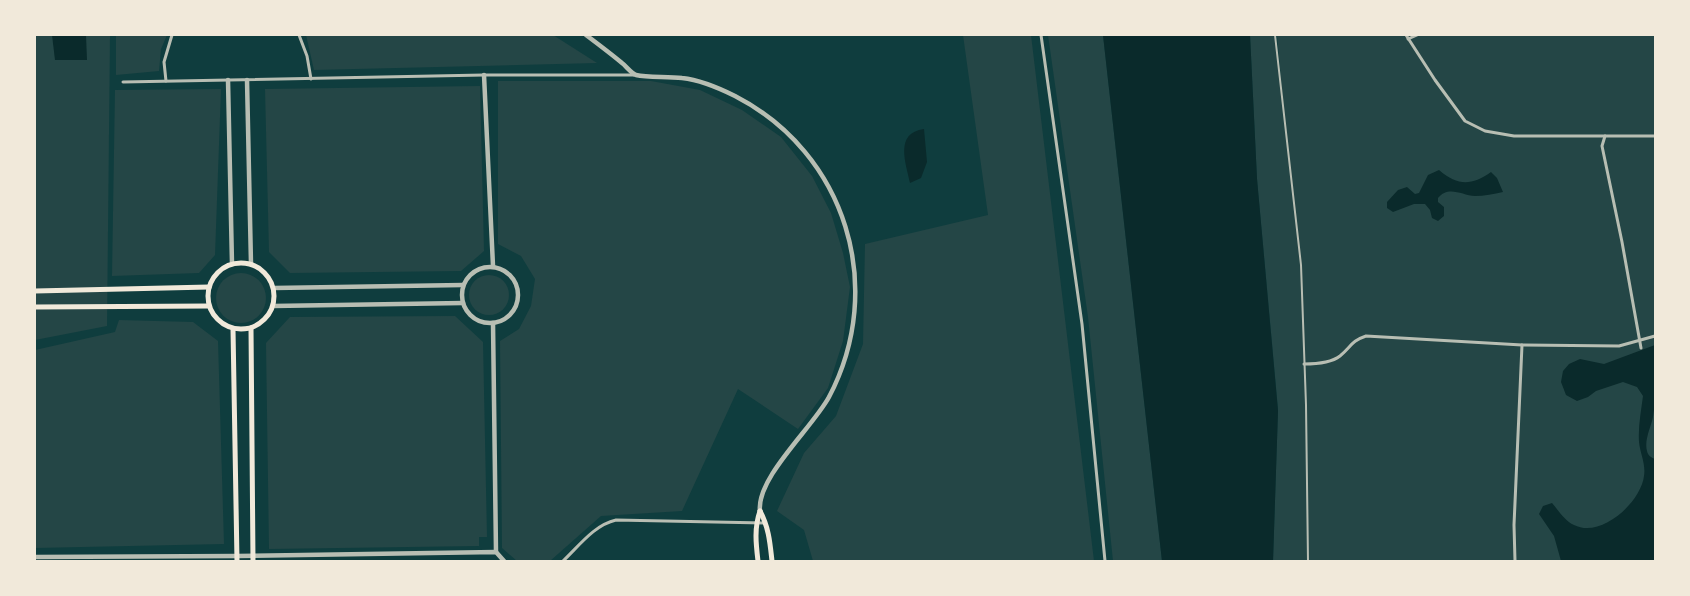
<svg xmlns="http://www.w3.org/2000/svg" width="1690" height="596" font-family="Commissioner,sans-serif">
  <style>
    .green { fill: #244646 }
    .water { fill: #0a2a2b }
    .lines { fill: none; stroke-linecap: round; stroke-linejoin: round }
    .service { stroke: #b8beb3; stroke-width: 2 }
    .minor { stroke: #b8beb3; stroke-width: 3 }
    .tertiary { stroke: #b8beb3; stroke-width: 4.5 }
    .secondary { stroke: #f1e9da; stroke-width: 5 }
  </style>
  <rect width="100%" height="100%" fill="#0f3d3e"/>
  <g class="green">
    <polygon points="35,35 110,35 107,326 35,340"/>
    <polygon points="116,35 167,35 161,49 159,71 116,75"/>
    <polygon points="306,35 553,35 597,63 314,70"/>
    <polygon points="963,35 1031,35 1094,561 813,561 804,530 777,511 804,453 836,416 863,344 865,244 988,215"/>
    <polygon points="1048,35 1103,35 1162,561 1113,561 1088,317"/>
    <polygon points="1250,35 1275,35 1286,134 1277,35 1655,35 1655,561 1273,561 1278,409 1257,179"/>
    <polygon points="498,81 651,81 700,90 742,110 781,137 812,176 831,213 843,253 850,287 843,341 828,388 798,429 738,389 682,511 601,516 550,561 517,561 502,548 500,341 519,329 531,306 535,279 521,256 498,244"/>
    <polygon points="480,86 484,251 461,271 290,273 269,252 265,89"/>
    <polygon points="221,89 215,255 199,273 112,276 115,90"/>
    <circle cx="241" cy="298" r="25"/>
    <circle cx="489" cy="295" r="20"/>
    <polygon points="455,316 483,342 487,537 479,537 479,546 269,549 266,343 290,317"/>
    <polygon points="119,320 193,322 218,341 224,544 35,548 35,350 115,332"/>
  </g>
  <g class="water">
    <polygon points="52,35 86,35 87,60 55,60"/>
    <polygon points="1103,35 1250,35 1257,179 1278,411 1273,561 1162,561"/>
    <path d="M924 129 927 162 921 178 910 183C906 163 894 133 924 129Z"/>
    <path d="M1439 170C1458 186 1471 186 1491 172L1497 178 1503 192C1494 194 1484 196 1475 196 1462 195 1448 185 1438 198V202L1444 207V216L1438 221 1432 218 1430 210 1425 204H1414L1393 212 1387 208V202L1398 190 1407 187 1415 194 1419 193 1428 175Z"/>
    <path d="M1655 345C1655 369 1657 393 1653 417 1651 427 1644 440 1647 451 1648 456 1652 458 1655 459V561H1561L1554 536 1539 514 1543 506 1552 503C1558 510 1565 521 1574 525 1601 539 1641 502 1644 476 1646 464 1640 453 1639 442 1638 426 1641 412 1643 396L1637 387 1623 382 1596 391 1588 397 1577 401 1566 395 1561 382 1563 371 1569 364 1580 359 1604 364Z"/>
  </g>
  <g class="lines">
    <polyline class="service" points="1275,35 1301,265 1306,405 1308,561"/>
    <g class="minor">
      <polyline points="299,35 307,56 311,79"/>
      <polyline points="1041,35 1082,324 1105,561"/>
      <polyline points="1406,35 1435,80 1465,121 1485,131 1514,136 1655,136"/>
      <polyline points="1408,39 1417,35"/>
      <polyline points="166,81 164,62 172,35"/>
      <polyline points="123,82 484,75 634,75"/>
      <polyline points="1605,136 1602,146 1622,242 1641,348"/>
      <path d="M1304 364C1316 364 1331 363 1340 356 1351 347 1351 341 1366 336L1522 345"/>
      <path d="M563 561C579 546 594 525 616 520L765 523"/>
      <polyline points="1515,561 1514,525 1522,345 1619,346 1655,336"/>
    </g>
    <g class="tertiary">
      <path d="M586 35C598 44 610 53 622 63 626 66 631 73 636 75 648 78 668 76 682 78 700 80 719 88 735 96 846 153 887 287 829 397 813 427 756 478 760 511"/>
      <polyline points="484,75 493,266"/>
      <polyline points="228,80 232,264"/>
      <polyline points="247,80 251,264"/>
      <circle cx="490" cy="295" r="28"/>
      <polyline points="274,288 463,285"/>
      <polyline points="273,306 463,303"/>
      <polyline points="493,323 496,552"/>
      <polyline points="35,557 237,556 496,552 504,561"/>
    </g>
    <g class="secondary">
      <circle cx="241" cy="296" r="33"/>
      <polyline points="35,291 209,287"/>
      <polyline points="35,307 209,306"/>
      <polyline points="251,328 253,561"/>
      <polyline points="233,329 237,561"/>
      <path d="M760 511C769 528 770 543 772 561"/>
      <path d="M758 561C756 544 754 528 760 511"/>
    </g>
  </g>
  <rect width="1690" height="596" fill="none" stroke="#f1e9da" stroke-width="72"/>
</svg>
